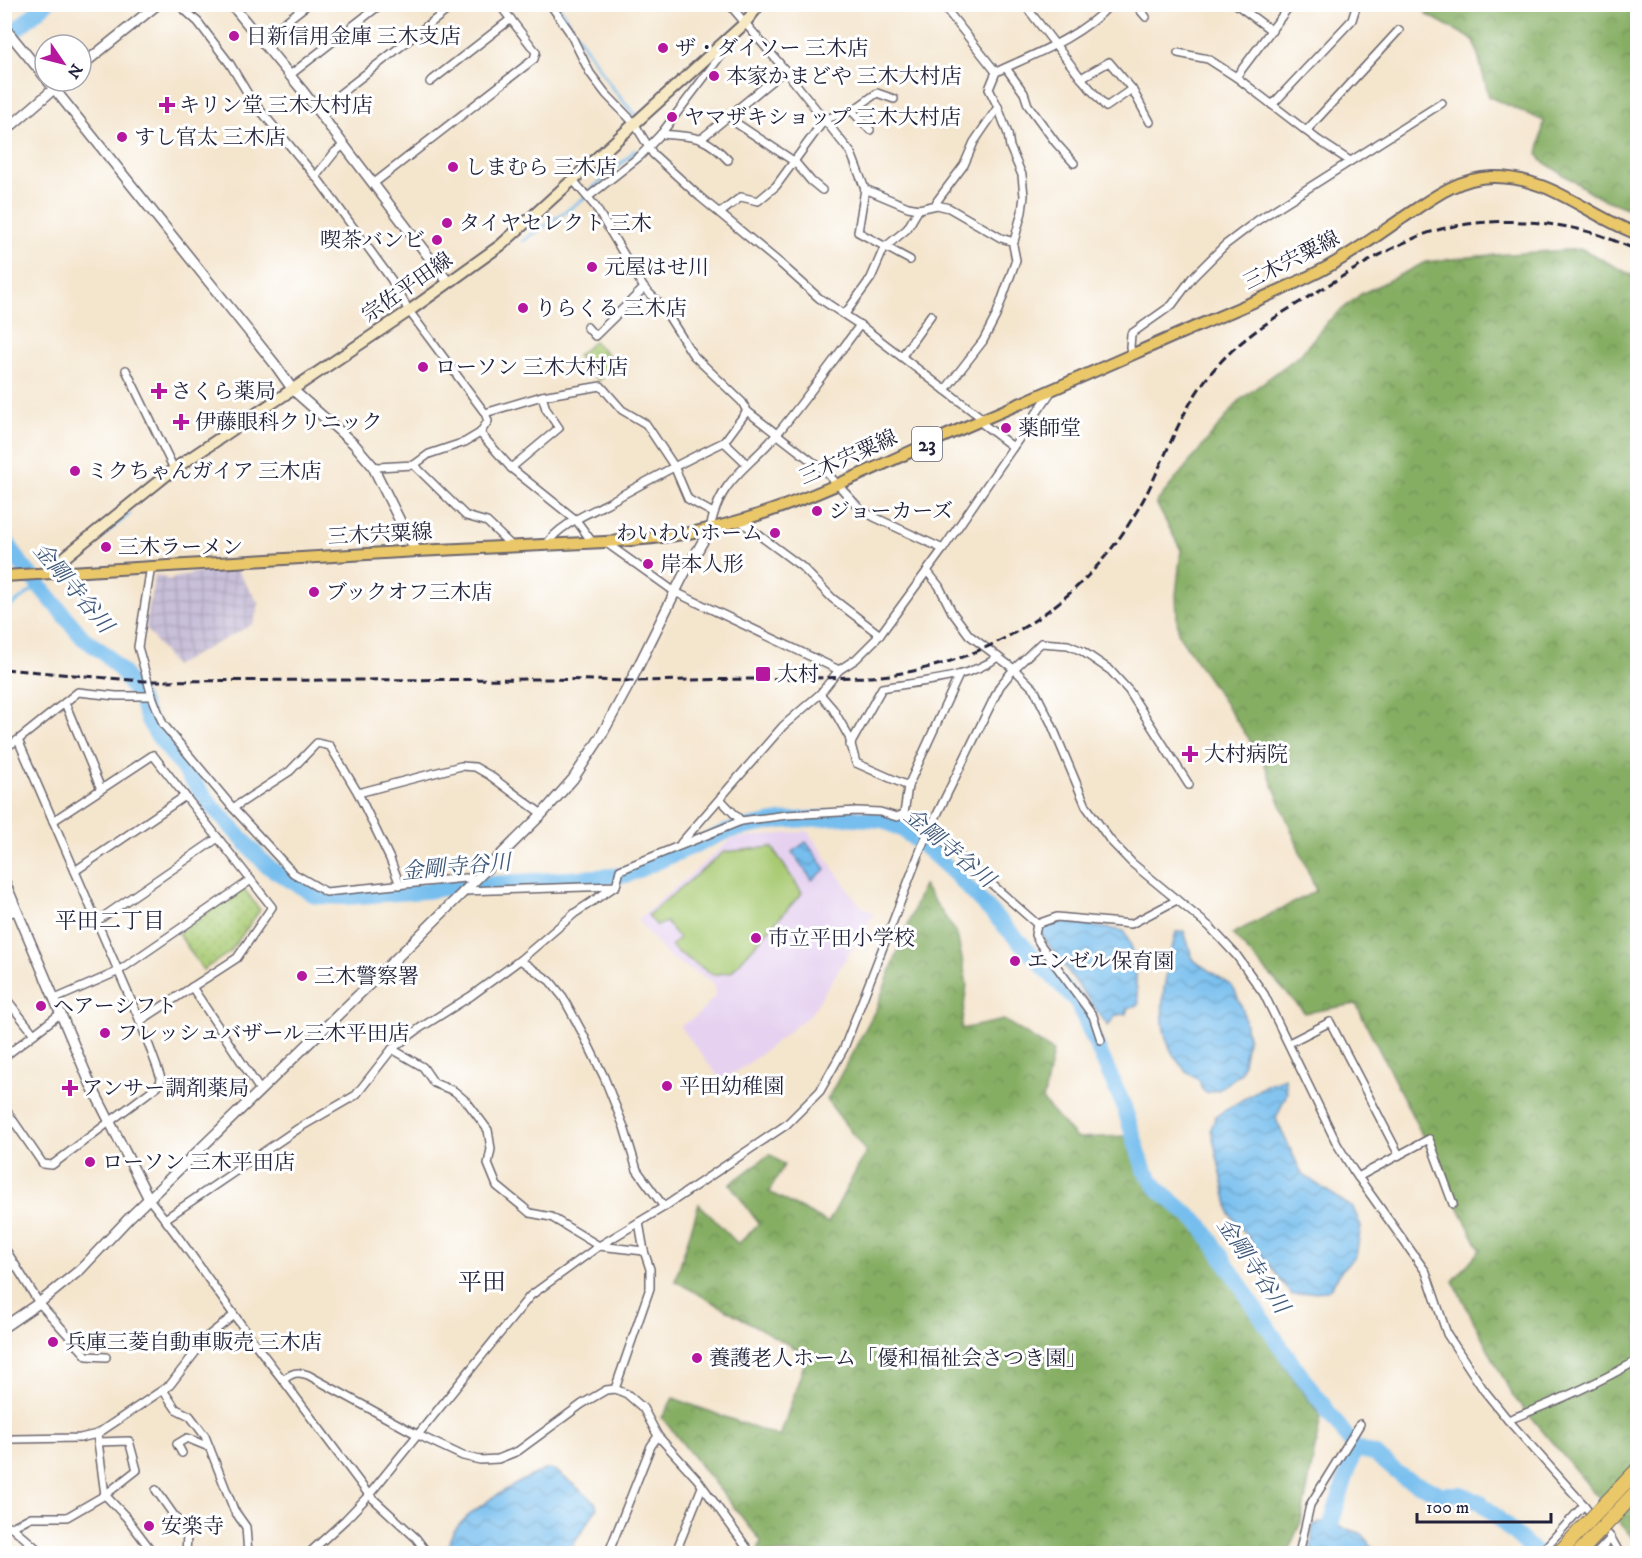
<svg xmlns="http://www.w3.org/2000/svg" width="1642" height="1558" font-family="'IM FELL DW Pica','Noto Serif JP',serif">
  <style>
    .built { fill: #e6d2f0 }
    .industrial { fill: url(#industrial-grid) }
    .grass { fill: url(#grass-dots); stroke: #657656; stroke-width: 1.5 }
    .forest { fill: url(#forest-crowns); stroke: #546850; stroke-width: 1.5 }
    .garden { fill: #a8ca72; stroke: #657656; stroke-width: 1.5 }
    .water { fill: url(#water-waves); stroke: #4c7094; stroke-width: 1.5 }
    .lines { fill: none; stroke-linecap: round; stroke-linejoin: round }
    .stream { stroke: #76beee; stroke-width: 3 }
    .river { stroke: #76beee; stroke-width: 16 }
    .minor-casing { stroke: #6c666e; stroke-width: 10 }
    .tertiary-casing { stroke: #6c666e; stroke-width: 12 }
    .secondary-casing { stroke: #6c666e; stroke-width: 14 }
    .primary-casing { stroke: #6c666e; stroke-width: 14 }
    .minor { stroke: #fff; stroke-width: 7 }
    .tertiary { stroke: #fff; stroke-width: 9 }
    .secondary { stroke: #f7e9c3; stroke-width: 10 }
    .primary { stroke: #eac769; stroke-width: 10 }
    .rail { stroke: #22223b; stroke-width: 3; stroke-dasharray: 9 4.5; stroke-linecap: butt }
    .motorway-bridge-casing { stroke: #6c666e; stroke-width: 16; stroke-linecap: butt }
    .motorway-bridge { stroke: #eac769; stroke-width: 14 }
    .poi-dot { fill: #b5179e; stroke: #fff; stroke-width: 2 }
    .labels { text-anchor: middle; stroke-width: 6; stroke-linejoin: round; paint-order: stroke }
    .shield { fill: #fff; stroke: #646476; stroke-width: 1.5 }
    .shield-label { font-size: 20px; font-weight: bold; fill: #22223b }
    .poi-label { font-size: 21px; fill: #22223b; stroke: #fff; text-anchor: start }
    .street-label { font-size: 21px; fill: #22223b; stroke: #fff }
    .water-label { font-size: 22px; font-style: italic; fill: #3f597a; stroke: #fff }
    .neighbourhood-label { font-size: 22px; fill: #22223b; stroke: #fff }
    .quarter-label { font-size: 24px; fill: #22223b; stroke: #fff }
  </style>
  <defs>
    <pattern id="industrial-grid" width="8" height="8" patternUnits="userSpaceOnUse" patternTransform="scale(1.5)"><rect width="8" height="8" fill="#c8bfd8"/><path d="M0 4h8M4 0v8" fill="none" stroke="#aca4ba"/></pattern>
    <pattern id="grass-dots" width="8" height="8" patternUnits="userSpaceOnUse" patternTransform="scale(1.5)"><rect width="8" height="8" fill="#a8ca72"/><path d="M2 2h.1M6 6h.1" fill="none" stroke="#90ad64" stroke-width="1.8" stroke-linecap="round"/></pattern>
    <pattern id="forest-crowns" width="20" height="18" patternUnits="userSpaceOnUse" patternTransform="scale(1.5)"><rect width="20" height="18" fill="#86ae64"/><path d="M2 6a3 3 0 1 1 6 0M12 15a3 3 0 1 1 6 0" fill="none" stroke="#6d8d54"/></pattern>
    <pattern id="water-waves" width="16" height="10" patternUnits="userSpaceOnUse" patternTransform="scale(1.5)"><rect width="16" height="10" fill="#76beee"/><path d="M0 5q4-4 8 0t8 0" fill="none" stroke="#609ac2"/></pattern>
  </defs>
  <rect width="100%" height="100%" fill="#fff"/>
  <filter id="ink" filterUnits="userSpaceOnUse"><feTurbulence type="fractalNoise" baseFrequency=".0167" numOctaves="2"/><feDisplacementMap in="SourceGraphic" scale="12" xChannelSelector="R" yChannelSelector="G"/><feConvolveMatrix kernelMatrix="1 2 1 2 8 2 1 2 1" color-interpolation-filters="sRGB"/></filter>
  <filter id="wash" filterUnits="userSpaceOnUse"><feTurbulence type="fractalNoise" baseFrequency=".008" numOctaves="4" result="noise"/><feDisplacementMap in="SourceGraphic" scale="24" xChannelSelector="R" yChannelSelector="G"/><feGaussianBlur stdDeviation="1.35" result="paint"/><feColorMatrix in="noise" values="0 0 0 0 0 0 0 0 0 0 0 0 0 0 0 0 0 1.4 0 .05"/><feComposite in="paint" operator="in"/></filter>
  <g filter="url(#wash)">
    <rect width="100%" height="100%" fill="#f4e5cd"/>
    <polygon class="built" points="808,831 852,895 860,905 874,914 810,1015 745,1066 721,1080 680,1026 698,1015 715,996 714,983 669,957 637,920 732,839"/>
    <polygon class="industrial" points="236,569 259,604 253,624 174,666 145,627 155,575 166,577 167,580 205,570"/>
    <g class="grass">
      <polygon points="594,341 617,364 599,381 577,356"/>
      <polygon points="240,890 245,890 260,910 230,952 203,970 178,933"/>
    </g>
    <g class="forest">
      <polygon points="1426,5 1637,5 1637,212 1598,197 1542,161 1538,155 1544,121 1489,97 1474,40 1426,14"/>
      <polygon points="1582,249 1637,278 1637,1543 1512,1395 1453,1281 1480,1250 1356,1004 1305,1013 1232,934 1316,891 1262,758 1178,634 1176,595 1181,550 1156,503 1240,400 1301,354 1327,322 1361,294 1426,262 1479,256"/>
      <polygon points="923,885 957,934 967,984 961,1029 1004,1020 1053,1051 1043,1101 1076,1138 1126,1136 1149,1189 1199,1231 1282,1362 1321,1417 1301,1522 1287,1553 757,1553 761,1541 662,1418 673,1398 780,1437 807,1355 675,1281 699,1204 738,1244 759,1224 730,1184 770,1154 784,1165 769,1192 828,1223 866,1152 827,1100 876,1009"/>
    </g>
    <polygon class="garden" points="772,847 802,893 731,972 713,975 676,951 671,946 679,939 666,922 657,926 648,915 724,852"/>
    <g class="water">
      <polygon points="806,842 826,869 812,880 792,852"/>
      <polygon points="1067,922 1124,931 1132,948 1136,964 1136,985 1139,1002 1138,1005 1128,1008 1126,1014 1116,1015 1108,1026 1041,934 1042,928 1045,925"/>
      <path d="M1184 931 1192 957 1196 962 1231 985 1235 991 1243 1010 1248 1037 1241 1073 1218 1090 1206 1093 1201 1088 1200 1081C1144 1047 1164 984 1176 932Z"/>
      <polygon points="1285,1078 1287,1093 1276,1119 1302,1174 1353,1208 1361,1226 1356,1256 1344,1267 1329,1290 1292,1295 1230,1214 1211,1129 1216,1116 1268,1084"/>
      <path d="M548 1469 556 1471 595 1502 597 1508 569 1551 570 1553H461L449 1543C453 1516 524 1477 548 1469Z"/>
      <polygon points="1324,1522 1360,1533 1378,1553 1308,1553 1311,1549 1313,1525"/>
    </g>
    <g class="lines">
      <g class="stream">
        <polyline points="557,4 611,86 635,115"/>
        <path d="M589 192C604 177 621 166 635 150"/>
        <polyline points="523,241 578,203 585,197"/>
        <polyline points="82,552 130,514"/>
        <polyline points="4,611 48,579"/>
      </g>
      <g class="river">
        <polyline points="4,40 46,4"/>
        <polyline points="4,538 22,565 83,638 104,653 123,673 141,702 148,720 155,732 212,806 267,866 316,896 346,897 425,891 457,886 627,875 728,831 779,821 842,817 883,820 903,830 931,852 954,873 1077,1002 1123,1104 1144,1169 1158,1189 1201,1225 1284,1352 1355,1448 1376,1455 1404,1478 1441,1494 1461,1494 1481,1503 1537,1554"/>
        <polyline points="1331,1524 1355,1448"/>
      </g>
    </g>
  </g>
  <g filter="url(#ink)">
    <g class="lines">
      <defs>
        <g id="minor">
          <polyline points="178,4 198,22 230,64 251,99 320,182 391,279 409,311 485,413 488,421 480,433 465,442 429,454 414,465 377,467 372,465"/>
          <polyline points="550,4 569,31 590,73 606,94 634,123 653,154 700,197 781,264 819,298 860,325 983,419"/>
          <polyline points="729,4 780,64 851,153 865,189 908,207 919,209 937,205 949,208 1001,238 1014,242"/>
          <polyline points="942,4 996,72"/>
          <polyline points="1024,4 1081,78 1109,62 1132,89 1150,122"/>
          <polyline points="1135,4 1146,17"/>
          <polyline points="1236,4 1272,31"/>
          <polyline points="1291,4 1236,77 1318,140 1350,161"/>
          <polyline points="262,40 308,4"/>
          <polyline points="1178,53 1208,59 1236,77"/>
          <polyline points="1006,68 1024,93 1028,105 1056,143 1074,163"/>
          <polyline points="290,75 381,4"/>
          <polyline points="1081,78 1106,107 1132,89"/>
          <polyline points="430,82 511,19"/>
          <polyline points="1272,105 1352,20 1357,4"/>
          <polyline points="318,111 455,4"/>
          <polyline points="852,111 877,93 894,99"/>
          <polyline points="730,115 736,123 795,162 811,181 822,190"/>
          <polyline points="1306,131 1399,30"/>
          <path d="M661 134C693 137 704 134 728 160"/>
          <polyline points="702,138 785,70"/>
          <polyline points="316,176 335,152 344,145"/>
          <polyline points="573,180 595,206 644,288 662,306 693,355 742,402 747,411 827,473 860,509 874,517 943,549"/>
          <polyline points="373,184 534,59 536,52 499,4"/>
          <polyline points="865,189 858,232 910,260"/>
          <polyline points="588,197 640,156 661,134 734,38"/>
          <polyline points="937,205 937,201 964,165 974,142 998,107"/>
          <polyline points="720,213 741,197 758,201 776,186 825,119 852,111 870,130"/>
          <polyline points="845,314 871,278 884,248 907,229 919,209"/>
          <polyline points="587,327 595,336 644,288"/>
          <polyline points="1132,354 1130,347 1131,334 1172,305 1192,278 1225,245 1258,220 1442,103"/>
          <polyline points="902,356 931,315"/>
          <polyline points="126,370 174,469"/>
          <path d="M945 390 983 341 996 316 1016 260 1013 245 1022 212 1024 196 1022 175 1010 147 1008 134 998 107 989 89 996 72C1035 54 1081 37 1111 4"/>
          <polyline points="485,413 542,396 601,386 622,410 646,424 674,466 688,499 713,513"/>
          <polyline points="979,421 1013,447"/>
          <polyline points="480,433 511,468 576,520 593,543"/>
          <polyline points="724,442 747,411"/>
          <polyline points="414,465 466,516 487,522 513,547"/>
          <polyline points="511,468 559,428 546,409 542,396"/>
          <polyline points="740,521 802,567 832,598 880,635"/>
          <path d="M710 529C720 478 747 470 777 434 806 399 833 361 860 325"/>
          <polyline points="605,542 675,592 839,670"/>
          <path d="M546 545C559 525 585 515 606 504 645 482 684 461 724 442L746 463"/>
          <polyline points="151,566 138,647 152,696 163,724 233,808 293,873 326,892 465,878 475,879"/>
          <polyline points="927,571 939,586 952,612 969,635 1014,669 1034,689 1051,723 1086,806 1110,840 1132,863 1210,927 1237,956 1264,994 1337,1144 1353,1170 1426,1272 1447,1334 1483,1389 1508,1420 1584,1505 1611,1538 1620,1554"/>
          <polyline points="820,694 833,709 849,737 856,763 908,786 904,814"/>
          <polyline points="65,703 101,789"/>
          <path d="M850 745 882 688C921 681 966 680 998 657"/>
          <polyline points="4,748 18,740 78,692 116,696 152,696"/>
          <polyline points="908,786 959,675"/>
          <polyline points="358,793 390,859 400,885"/>
          <polyline points="720,799 741,821"/>
          <polyline points="233,808 290,771 317,743 330,746 358,793 461,766 475,767 489,775 542,814"/>
          <polyline points="53,821 153,755 272,907 237,958 140,1021"/>
          <polyline points="681,843 783,726 820,694 839,670 856,659 880,635 943,549 1051,392"/>
          <polyline points="75,871 185,796"/>
          <polyline points="463,891 616,886 620,870 741,821 787,815 857,811 880,812 897,817 904,814 921,822 1037,924 1057,917 1131,924 1177,900"/>
          <polyline points="4,916 17,910"/>
          <polyline points="97,921 218,838"/>
          <polyline points="1037,924 1035,935 1040,944 1093,1016 1101,1040"/>
          <polyline points="520,960 550,981 563,997 582,1032 604,1077 624,1127 637,1170 664,1207"/>
          <polyline points="192,987 260,1090"/>
          <polyline points="4,996 34,1034 4,1057"/>
          <polyline points="55,999 117,972 251,880"/>
          <polyline points="34,1034 61,1013"/>
          <polyline points="1289,1043 1330,1022 1399,1155 1358,1177"/>
          <polyline points="392,1049 423,1067 434,1083 454,1091 467,1102 488,1130 491,1149 488,1164 497,1186 523,1207 530,1213 551,1217 599,1246 644,1251"/>
          <polyline points="4,1107 43,1164 52,1165 160,1084 161,1078 140,1021 18,740"/>
          <polyline points="1399,1155 1429,1139 1453,1204"/>
          <path d="M149 1199C196 1257 236 1322 283 1380 292 1373 297 1371 308 1375L416 1434 463 1456 480 1460 498 1459 518 1451 582 1404 606 1390 615 1389 627 1394 643 1408 658 1436 698 1480 747 1548 745 1554"/>
          <polyline points="165,1219 299,1128 356,1095 392,1049 420,1028 471,996 520,960 575,913 614,887"/>
          <polyline points="4,1247 39,1303 87,1356 106,1357"/>
          <polyline points="283,1380 369,1495 416,1538 428,1554"/>
          <polyline points="615,1389 650,1288 650,1269 644,1251 639,1222"/>
          <polyline points="163,1390 176,1409 190,1416 205,1436 234,1510 246,1527 248,1554"/>
          <path d="M1508 1420C1553 1403 1596 1384 1638 1360"/>
          <polyline points="97,1434 170,1385 208,1336 233,1316"/>
          <polyline points="4,1442 13,1439 80,1438 97,1434 105,1495 126,1517 154,1554"/>
          <polyline points="182,1453 177,1444 187,1438 209,1447"/>
          <polyline points="156,1490 187,1534 186,1554"/>
          <polyline points="4,1525 12,1527 31,1517 67,1517 105,1495 137,1470 129,1441 98,1442"/>
          <polyline points="12,1527 43,1554"/>
          <polyline points="308,1554 345,1520 369,1495 530,1296 599,1246 664,1207 786,1125 820,1091 844,1048 924,841 1000,686 1014,669 1041,643 1068,645 1082,651 1110,670 1129,691 1189,785"/>
          <polyline points="608,1554 651,1446 658,1436"/>
          <polyline points="675,1554 702,1487"/>
          <polyline points="1299,1554 1310,1505 1360,1424"/>
          <polyline points="1548,1554 1543,1550 1584,1505"/>
          <polyline points="1596,1554 1611,1538"/>
        </g>
        <g id="tertiary">
          <polyline points="231,4 302,90 448,282"/>
          <polyline points="4,27 45,77"/>
          <polyline points="81,66 158,4"/>
          <polyline points="48,81 274,363 293,390 354,444 372,465 408,537 417,551"/>
          <polyline points="4,132 63,81"/>
          <polyline points="4,880 90,1083 149,1199"/>
          <polyline points="4,1327 39,1303 81,1269 130,1217 413,942 542,814 573,779 600,738 631,681 683,576 710,529"/>
        </g>
        <polyline id="secondary" points="55,573 60,561 174,469 409,311 501,245 744,24 760,4"/>
        <path id="primary" d="M4 576 417 551 605 542C640 540 677 537 712 528 805 506 896 456 984 419 1050 391 1115 362 1181 333 1227 313 1275 294 1320 271 1349 256 1375 237 1401 219 1430 200 1456 178 1492 177 1551 176 1586 215 1638 234"/>
      </defs>
      <use href="#minor" class="minor-casing"/>
      <use href="#tertiary" class="tertiary-casing"/>
      <use href="#secondary" class="secondary-casing"/>
      <use href="#primary" class="primary-casing"/>
      <use href="#minor" class="minor"/>
      <use href="#tertiary" class="tertiary"/>
      <use href="#secondary" class="secondary"/>
      <use href="#primary" class="primary"/>
      <path class="rail" d="M4 669 143 681 550 679 631 681 871 677C980 668 1079 609 1135 514 1163 469 1176 416 1210 374 1240 337 1280 314 1320 290 1351 271 1384 251 1417 237 1468 216 1541 218 1593 233 1608 237 1623 245 1638 250"/>
      <defs>
        <g id="motorway-bridge">
          <polyline points="1558,1554 1638,1469"/>
          <polyline points="1578,1554 1638,1490"/>
        </g>
      </defs>
      <use href="#motorway-bridge" class="motorway-bridge-casing"/>
      <use href="#motorway-bridge" class="motorway-bridge"/>
    </g>
  </g>
  <g class="poi-dot">
    <circle cx="234" cy="36" r="6"/>
    <circle cx="663" cy="48" r="6"/>
    <circle cx="714" cy="76" r="6"/>
    <path d="M164 96h6v6h6v6h-6v6h-6v-6h-6v-6h6z"/>
    <circle cx="672" cy="117" r="6"/>
    <circle cx="122" cy="137" r="6"/>
    <circle cx="453" cy="167" r="6"/>
    <circle cx="447" cy="223" r="6"/>
    <circle cx="437" cy="240" r="6"/>
    <circle cx="592" cy="267" r="6"/>
    <circle cx="523" cy="308" r="6"/>
    <circle cx="423" cy="367" r="6"/>
    <path d="M156 382h6v6h6v6h-6v6h-6v-6h-6v-6h6z"/>
    <path d="M178 413h6v6h6v6h-6v6h-6v-6h-6v-6h6z"/>
    <circle cx="1006" cy="428" r="6"/>
    <circle cx="75" cy="471" r="6"/>
    <circle cx="817" cy="511" r="6"/>
    <circle cx="775" cy="533" r="6"/>
    <circle cx="106" cy="547" r="6"/>
    <circle cx="648" cy="564" r="6"/>
    <circle cx="314" cy="592" r="6"/>
    <rect x="755" y="666" width="16" height="16" rx="3"/>
    <path d="M1187 745h6v6h6v6h-6v6h-6v-6h-6v-6h6z"/>
    <circle cx="756" cy="938" r="6"/>
    <circle cx="1015" cy="961" r="6"/>
    <circle cx="302" cy="976" r="6"/>
    <circle cx="41" cy="1006" r="6"/>
    <circle cx="105" cy="1033" r="6"/>
    <circle cx="667" cy="1086" r="6"/>
    <path d="M67 1079h6v6h6v6h-6v6h-6v-6h-6v-6h6z"/>
    <circle cx="90" cy="1162" r="6"/>
    <circle cx="53" cy="1342" r="6"/>
    <circle cx="697" cy="1358" r="6"/>
    <circle cx="149" cy="1526" r="6"/>
  </g>
  <g class="labels">
    <rect class="shield" x="912" y="427" width="30" height="34" rx="4.5"/>
    <g class="shield-label">
      <text x="927" y="451">23</text>
    </g>
    <g class="poi-label">
      <text x="246" y="43">日新信用金庫 三木支店</text>
      <text x="675" y="55">ザ・ダイソー 三木店</text>
      <text x="726" y="83">本家かまどや 三木大村店</text>
      <text x="179" y="112">キリン堂 三木大村店</text>
      <text x="684" y="124">ヤマザキショップ 三木大村店</text>
      <text x="134" y="144">すし官太 三木店</text>
      <text x="465" y="174">しまむら 三木店</text>
      <text x="459" y="230">タイヤセレクト 三木</text>
      <text x="425" y="247" text-anchor="end">喫茶バンビ</text>
      <text x="604" y="274">元屋はせ川</text>
      <text x="535" y="315">りらくる 三木店</text>
      <text x="435" y="374">ローソン 三木大村店</text>
      <text x="171" y="398">さくら薬局</text>
      <text x="195" y="429">伊藤眼科クリニック</text>
      <text x="1018" y="435">薬師堂</text>
      <text x="87" y="478">ミクちゃんガイア 三木店</text>
      <text x="829" y="518">ジョーカーズ</text>
      <text x="763" y="540" text-anchor="end">わいわいホーム</text>
      <text x="118" y="554">三木ラーメン</text>
      <text x="660" y="571">岸本人形</text>
      <text x="326" y="599">ブックオフ三木店</text>
      <text x="777" y="681">大村</text>
      <text x="1204" y="761">大村病院</text>
      <text x="768" y="945">市立平田小学校</text>
      <text x="1027" y="968">エンゼル保育園</text>
      <text x="314" y="983">三木警察署</text>
      <text x="53" y="1013">ヘアーシフト</text>
      <text x="117" y="1040">フレッシュバザール三木平田店</text>
      <text x="679" y="1093">平田幼稚園</text>
      <text x="82" y="1095">アンサー調剤薬局</text>
      <text x="102" y="1169">ローソン 三木平田店</text>
      <text x="65" y="1349">兵庫三菱自動車販売 三木店</text>
      <text x="709" y="1365">養護老人ホーム「優和福祉会さつき園」</text>
      <text x="161" y="1533">安楽寺</text>
    </g>
    <g class="street-label">
      <text transform="translate(1291 260) rotate(-27)" y="7">三木宍粟線</text>
      <text transform="translate(407 287) rotate(-35)" y="7">宗佐平田線</text>
      <text transform="translate(848 457) rotate(-24)" y="7">三木宍粟線</text>
      <text transform="translate(380 534) rotate(-3)" y="7">三木宍粟線</text>
    </g>
    <g class="water-label">
      <text transform="translate(74 587) rotate(50)" y="8">金剛寺谷川</text>
      <text transform="translate(950 847) rotate(40)" y="8">金剛寺谷川</text>
      <text transform="translate(456 866) rotate(-5)" y="8">金剛寺谷川</text>
      <text transform="translate(1254 1265) rotate(56)" y="8">金剛寺谷川</text>
    </g>
    <g class="neighbourhood-label">
      <text x="110" y="928">平田二丁目</text>
    </g>
    <g class="quarter-label">
      <text x="482" y="1290">平田</text>
    </g>
  </g>
  <rect width="1642" height="1558" fill="none" stroke="#fff" stroke-width="24"/>
  <g transform="translate(63 63) rotate(125)"><circle r="28" fill="#ffffff" stroke="#a7a7b1" stroke-width="1.5"/>
  <path d="M0-4.5L10 22L0 15L-10 22Z" fill="#b5179e"/>
  <text y="-9" font-size="16" font-weight="bold" text-anchor="middle" fill="#22223b">N</text>
  </g>
  <path d="M1417 1513v9h134v-9" fill="none" stroke="#22223b" stroke-width="3"/>
  <text x="1426" y="1513" font-size="18" fill="#22223b" stroke="#ffffff" stroke-width="4.5" paint-order="stroke">100 m</text>
</svg>
